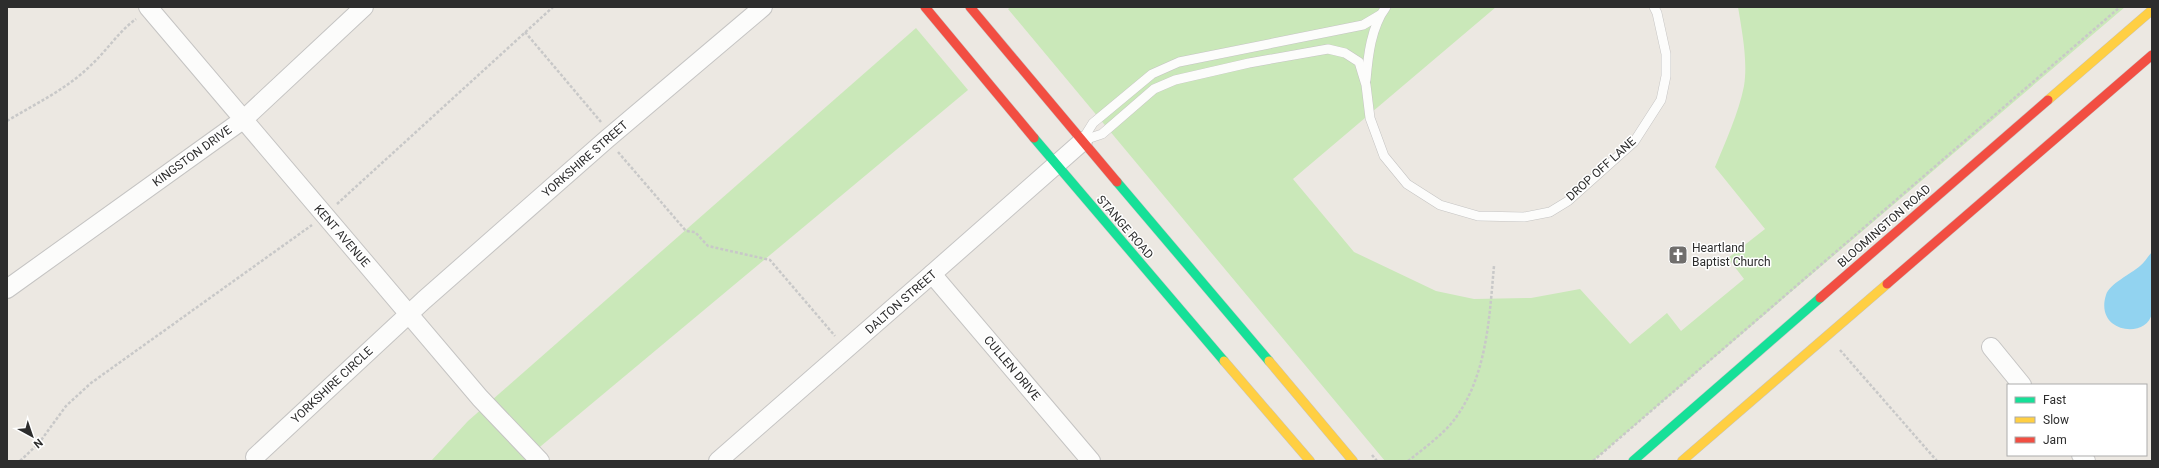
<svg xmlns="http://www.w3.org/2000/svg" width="2159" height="468" font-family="Roboto,sans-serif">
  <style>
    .green { fill: #cae8b9 }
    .water { fill: #92d3f0 }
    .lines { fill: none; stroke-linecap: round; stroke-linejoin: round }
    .lane-casing { stroke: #c5c4c3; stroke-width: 10 }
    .street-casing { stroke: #c5c4c3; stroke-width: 20 }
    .fast-casing { stroke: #c5c4c3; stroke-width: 10 }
    .slow-casing { stroke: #c5c4c3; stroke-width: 10 }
    .jam-casing { stroke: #c5c4c3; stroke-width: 10 }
    .path { stroke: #c8c8c8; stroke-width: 2.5; stroke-dasharray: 3 2; stroke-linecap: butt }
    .lane { stroke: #fcfcfb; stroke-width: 9 }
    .street { stroke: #fcfcfb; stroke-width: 18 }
    .fast { stroke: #16e098; stroke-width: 9 }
    .slow { stroke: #ffcf43; stroke-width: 9 }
    .jam { stroke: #f24e42; stroke-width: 9 }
    .labels { text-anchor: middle; stroke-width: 3; stroke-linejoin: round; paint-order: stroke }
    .street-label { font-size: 12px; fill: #2d2d2d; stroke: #fff }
    .poi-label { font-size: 12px; fill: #2d2d2d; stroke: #fff; text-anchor: start }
  </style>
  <rect width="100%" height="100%" fill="#ece8e2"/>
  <g class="green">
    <path d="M1011 7H1496L1293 179 1354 252 1436 291 1474 299 1531 298 1580 289 1630 344 1667 313 1681 331 1744 279 1728 258 1765 229 1715 167C1725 143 1739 112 1744 86 1748 62 1742 31 1738 7H2125L1593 461H1385L1008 9Z"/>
    <polygon points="916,28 968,90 523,461 431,461 468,421"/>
  </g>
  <path class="water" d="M2152 252C2152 271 2155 295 2152 313 2147 340 2094 333 2106 295 2109 284 2131 274 2140 266 2145 262 2148 256 2152 252Z"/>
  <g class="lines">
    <defs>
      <g id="lane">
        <path d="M1366 80C1368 56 1371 27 1386 7"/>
        <polyline points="1083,139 1093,123 1152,74 1179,62 1363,25 1380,15"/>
        <polyline points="1084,140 1102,134 1154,89 1175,80 1249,63 1328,49 1345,53 1359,62 1366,85 1370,118 1384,156 1407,184 1440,205 1478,216 1524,217 1550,212 1568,201 1634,142 1661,100 1666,76 1666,54 1657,13 1654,7"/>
      </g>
      <g id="street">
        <polyline points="148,7 480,398 540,461"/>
        <polyline points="932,274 1091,461"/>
        <polyline points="7,289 244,119 364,7"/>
        <polyline points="1991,347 2022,385"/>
        <polyline points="2081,455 2086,461"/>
        <polyline points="255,457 424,300 607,139 763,7"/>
        <polyline points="718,461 932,274 1083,141"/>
      </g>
      <g id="fast">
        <polyline points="1034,138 1224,361"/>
        <polyline points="1117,182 1269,361"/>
        <polyline points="1633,461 1820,298"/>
      </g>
      <g id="slow">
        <polyline points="2048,100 2152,10"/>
        <polyline points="1224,361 1310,461"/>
        <polyline points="1269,361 1353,461"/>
        <polyline points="1682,461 1887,284"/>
      </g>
      <g id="jam">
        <polyline points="925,7 1034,138"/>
        <polyline points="970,7 1117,182"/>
        <polyline points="1887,284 2152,55"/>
        <polyline points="1820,298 2048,100"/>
      </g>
    </defs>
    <use href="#lane" class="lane-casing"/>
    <use href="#street" class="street-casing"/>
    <use href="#fast" class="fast-casing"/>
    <use href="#slow" class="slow-casing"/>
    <use href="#jam" class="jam-casing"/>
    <g class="path">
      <polyline points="525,32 601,122"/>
      <path d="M7 121C35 104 65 90 89 67 106 52 118 32 136 19"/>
      <polyline points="618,152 686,231 695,232 708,246 770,260 835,336"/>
      <polyline points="337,204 553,7"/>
      <polyline points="1840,350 1937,461"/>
      <polyline points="1372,455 1377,461"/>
      <polyline points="20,461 39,443 66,406 91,383 312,225"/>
      <path d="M1408 461C1422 450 1438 438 1450 425 1487 381 1489 320 1494 266"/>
      <polyline points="1593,461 2120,7"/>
    </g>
    <use href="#lane" class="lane"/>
    <use href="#street" class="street"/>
    <use href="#fast" class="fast"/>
    <use href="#slow" class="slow"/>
    <use href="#jam" class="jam"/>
  </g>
  <defs>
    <symbol id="church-square" viewBox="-11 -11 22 22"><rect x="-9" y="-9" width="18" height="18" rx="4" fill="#706e6c" stroke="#fff"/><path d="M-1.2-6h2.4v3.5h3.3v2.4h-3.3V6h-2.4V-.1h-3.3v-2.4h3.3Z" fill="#fff"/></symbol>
  </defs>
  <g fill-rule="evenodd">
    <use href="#church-square" x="1667" y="244" width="22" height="22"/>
  </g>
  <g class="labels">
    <g class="street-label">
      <text transform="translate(192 156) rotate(-36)" y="4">KINGSTON DRIVE</text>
      <text transform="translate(585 159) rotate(-41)" y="4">YORKSHIRE STREET</text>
      <text transform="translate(1601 169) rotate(-42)" y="4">DROP OFF LANE</text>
      <text transform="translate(1884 226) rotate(-41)" y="4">BLOOMINGTON ROAD</text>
      <text transform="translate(1125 227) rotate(49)" y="4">STANGE ROAD</text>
      <text transform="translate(342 236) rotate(49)" y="4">KENT AVENUE</text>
      <text transform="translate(901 302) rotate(-41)" y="4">DALTON STREET</text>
      <text transform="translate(1012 368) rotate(50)" y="4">CULLEN DRIVE</text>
      <text transform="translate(332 385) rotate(-43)" y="4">YORKSHIRE CIRCLE</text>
    </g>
    <g class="poi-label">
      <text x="1692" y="252">Heartland<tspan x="1692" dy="14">Baptist Church</tspan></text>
    </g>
  </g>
  <rect width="2159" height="468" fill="none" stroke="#2d2d2d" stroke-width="16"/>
  <rect x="2007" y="384" width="140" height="72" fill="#ffffff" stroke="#ababab"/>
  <rect x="2015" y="397" width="20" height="6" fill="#16e098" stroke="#ababab"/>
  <text x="2043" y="404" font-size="12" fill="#2d2d2d">Fast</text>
  <rect x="2015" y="417" width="20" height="6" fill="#ffcf43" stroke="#ababab"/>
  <text x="2043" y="424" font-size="12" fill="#2d2d2d">Slow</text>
  <rect x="2015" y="437" width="20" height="6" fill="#f24e42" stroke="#ababab"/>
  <text x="2043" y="444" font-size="12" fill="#2d2d2d">Jam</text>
  <g transform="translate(32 436) rotate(140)" stroke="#ffffff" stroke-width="3" paint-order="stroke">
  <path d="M0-3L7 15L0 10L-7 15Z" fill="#2d2d2d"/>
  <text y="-6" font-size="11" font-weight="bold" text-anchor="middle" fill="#2d2d2d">N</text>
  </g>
</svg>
